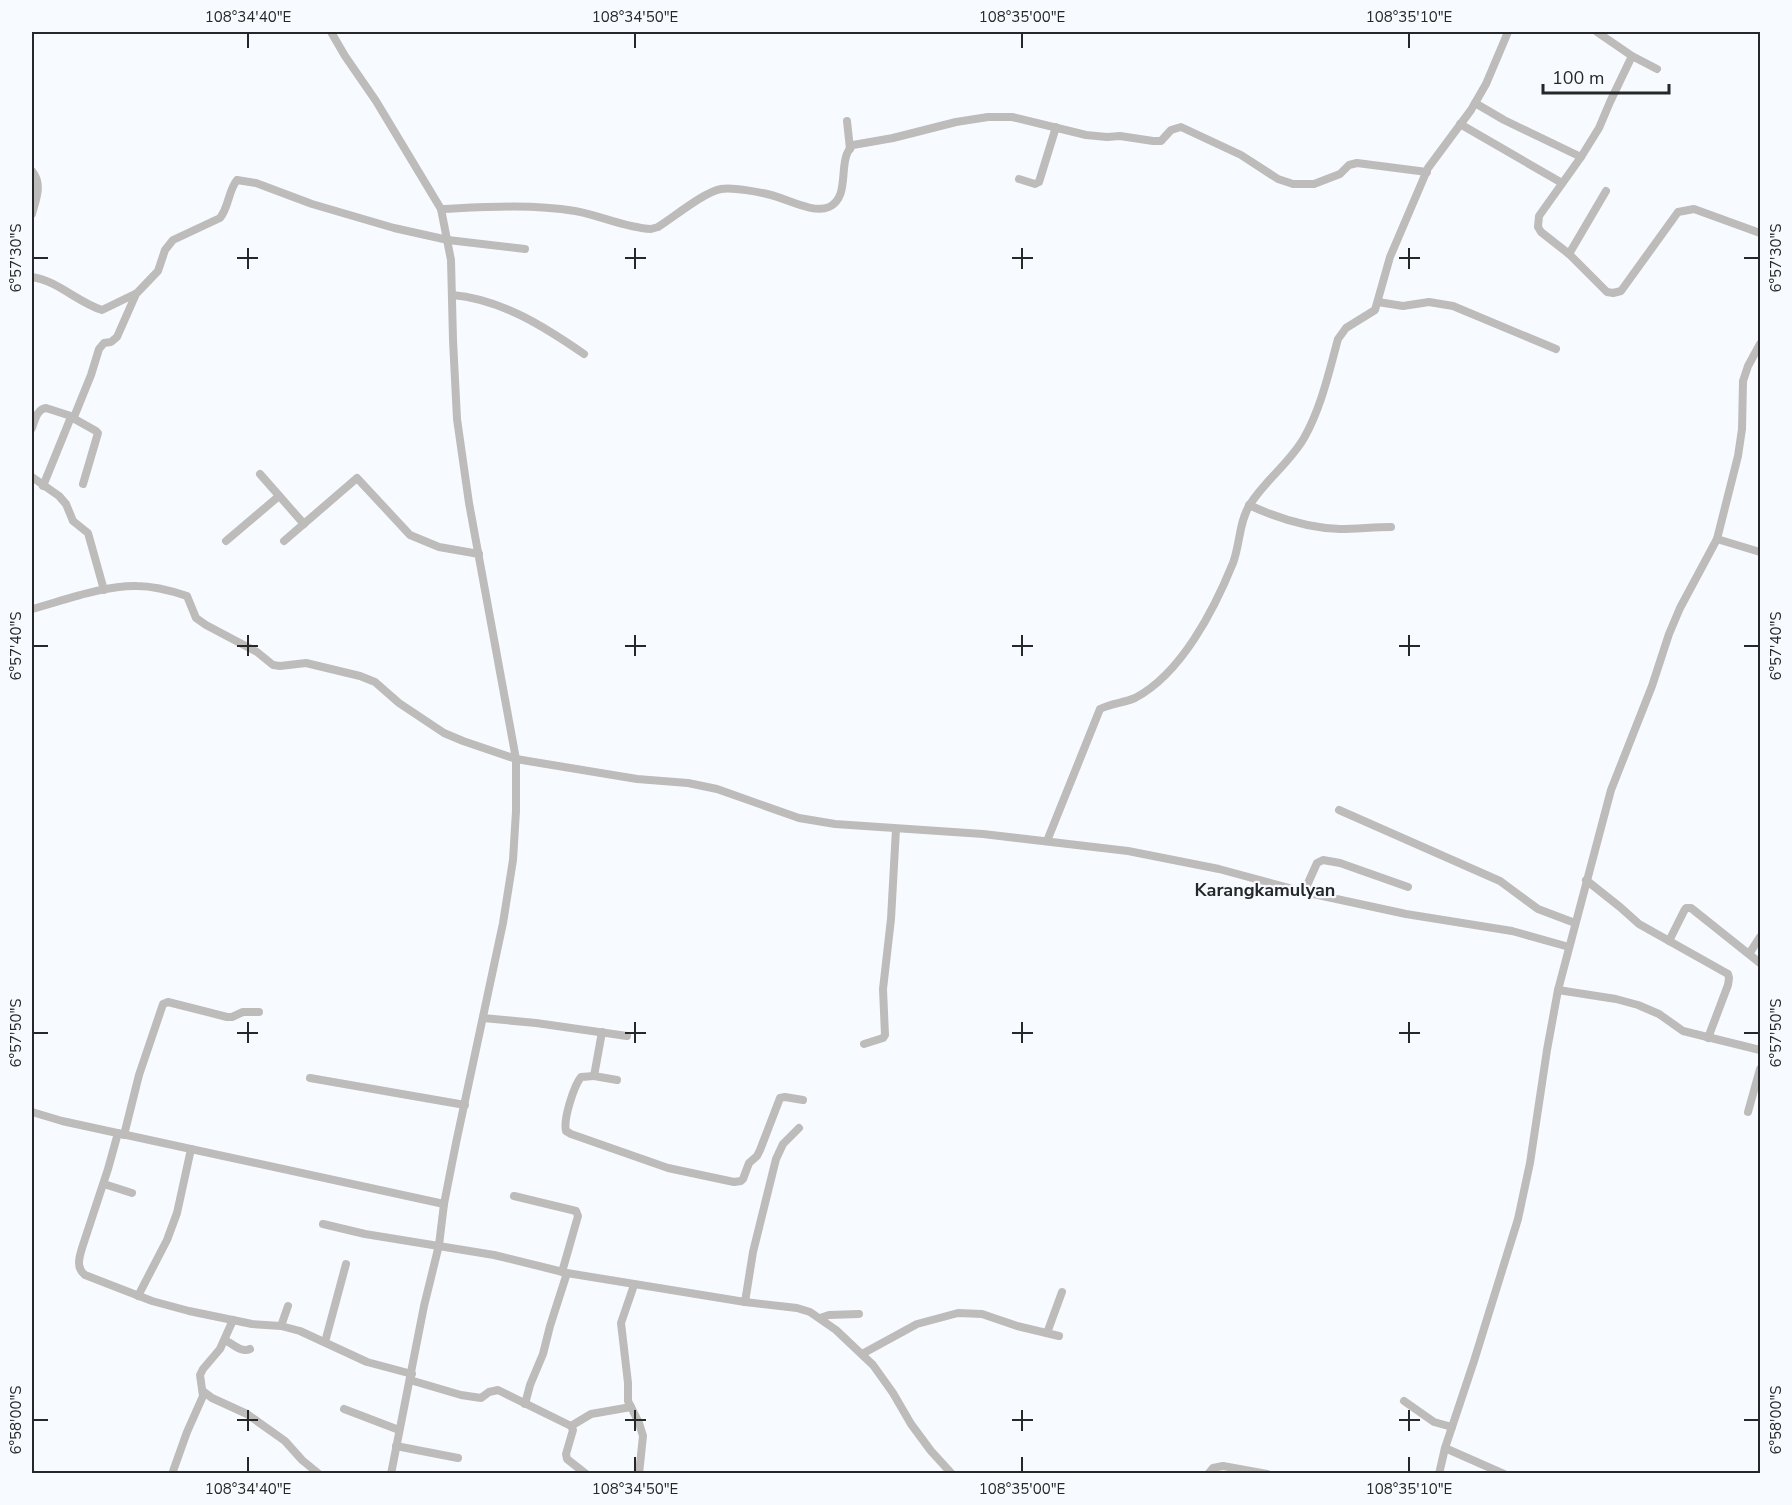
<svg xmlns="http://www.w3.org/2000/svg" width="1792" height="1505" font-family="'Nunito Sans',sans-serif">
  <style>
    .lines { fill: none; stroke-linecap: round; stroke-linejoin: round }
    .minor { stroke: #bebbbb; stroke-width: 8 }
    .ticks { fill: none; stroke: #252728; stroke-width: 2 }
    .labels { text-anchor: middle; stroke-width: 4.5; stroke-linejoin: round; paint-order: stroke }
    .quarter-label { font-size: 18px; font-weight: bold; fill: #252728; stroke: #f7fbff }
    .neatline { fill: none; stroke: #252728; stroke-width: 2 }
    .ticks-label { font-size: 15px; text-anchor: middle; fill: #252728 }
  </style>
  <rect width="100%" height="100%" fill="#f7fbff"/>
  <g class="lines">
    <g class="minor">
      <polyline points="331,32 345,56 376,101 441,209 451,260 453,340 457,419 469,503 516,759 516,811 513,860 503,923 456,1143 444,1204 439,1245 424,1306 391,1474"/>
      <polyline points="1597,32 1632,56 1657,69"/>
      <polyline points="1475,103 1504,120 1581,157 1599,128 1610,102 1632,56"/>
      <polyline points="847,121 850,149"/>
      <polyline points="1460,124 1562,183"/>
      <polyline points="1581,157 1539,216 1538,227 1541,232 1569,254 1607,292 1613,293 1621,291 1678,212 1694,209 1760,233"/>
      <path d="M32 171C43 184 36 199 32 214"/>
      <polyline points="1019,179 1035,184 1039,182 1056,127"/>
      <path d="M441 209C486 207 530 204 575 211 599 215 626 228 651 229L658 227C674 217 704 192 721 189 733 187 759 192 771 195 787 199 814 214 829 207 852 196 836 160 853 145L893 138 956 122 988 117H1012L1086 135 1107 137 1120 136 1153 141H1161L1171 130 1181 127 1241 155 1278 179 1293 184H1314L1340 174 1349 165 1357 163 1427 172"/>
      <polyline points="1569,254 1606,191"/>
      <path d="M32 277C58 281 77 302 102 310L135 294"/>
      <path d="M452 295C501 299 545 327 584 354"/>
      <polyline points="1378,302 1403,306 1429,302 1453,306 1556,349"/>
      <path d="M32 428C35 420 37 409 46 408L74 417 91 375 99 349 104 343 111 342 117 337 136 294 158 271 165 250 173 240 220 218C229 207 228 191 237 180L256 183 312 204 394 228 448 240 525 249"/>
      <polyline points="260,474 304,524"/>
      <polyline points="32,477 59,496 66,504 73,521 88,533 104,590"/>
      <polyline points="43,486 71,417 96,431 98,433 83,484"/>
      <path d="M1249 505C1277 518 1309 528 1340 529 1357 529 1374 527 1391 527"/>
      <polyline points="1717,539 1760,552"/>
      <polyline points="226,541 279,496"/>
      <polyline points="284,541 357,478 410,535 439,547 479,554"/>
      <path d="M32 609C62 601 105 585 137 586 153 586 172 591 187 596L196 618 206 625 257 652 273 665 280 666 306 663 360 676 375 682 399 703 444 733 463 741 516 759 637 779 688 783 717 789 799 818 835 824 983 834 1128 851 1219 869 1304 892 1406 914 1512 931 1569 947"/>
      <polyline points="1339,810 1500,881 1538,909 1575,923"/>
      <path d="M1047 841 1100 709C1111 703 1124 703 1135 698 1181 674 1214 610 1233 563 1240 544 1239 523 1249 506 1264 481 1289 464 1304 438 1321 408 1329 372 1338 339L1346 328 1375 310 1390 257 1428 168 1471 110 1486 84 1508 32"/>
      <polyline points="1586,880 1620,907 1639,924 1728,974 1729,978 1728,985 1708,1038"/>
      <polyline points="1304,892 1317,863 1323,860 1340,863 1408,887"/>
      <polyline points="1669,941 1684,911 1686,908 1691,908 1760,963"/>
      <polyline points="1749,954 1760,937"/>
      <polyline points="1558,990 1616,999 1638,1005 1659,1014 1683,1031 1760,1050"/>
      <polyline points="483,1018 536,1023 627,1036"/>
      <polyline points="602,1032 594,1076 617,1080"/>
      <polyline points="864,1044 883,1038 885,1035 883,989 891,919 896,829"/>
      <path d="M594 1076 581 1077C574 1086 563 1119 566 1131L571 1134 668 1168 734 1182 741 1181 743 1179 749 1163 757 1156 760 1150 780 1098 785 1097 803 1100"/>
      <polyline points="310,1078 465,1105"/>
      <polyline points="32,1112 62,1121 444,1204"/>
      <polyline points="1748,1112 1760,1069"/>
      <path d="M118 1133 108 1169 82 1248C79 1258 76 1268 85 1275L152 1301 189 1311 252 1324 281 1326 300 1331 367 1362 412 1374"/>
      <polyline points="124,1135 139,1075 163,1004 168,1002 227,1017 232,1017 243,1012 259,1012"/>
      <polyline points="104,1184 132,1193"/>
      <polyline points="514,1196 576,1211 578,1216 562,1272"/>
      <polyline points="323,1224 365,1234 494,1255 567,1273 745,1302 797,1308 810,1312 836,1330 873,1365 893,1393 911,1424 931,1451 952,1474"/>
      <polyline points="634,1285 621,1323 628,1383 628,1401 639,1423 643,1436 639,1474"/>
      <polyline points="138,1296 167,1240 177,1213 191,1149"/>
      <polyline points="745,1302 753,1252 776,1159 783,1144 799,1128"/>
      <polyline points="820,1318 829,1315 859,1314"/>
      <polyline points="281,1326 288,1306"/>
      <polyline points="1047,1333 1062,1292"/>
      <path d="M225 1340C233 1344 241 1353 250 1349"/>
      <polyline points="325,1342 346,1264"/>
      <polyline points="862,1354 917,1324 958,1313 982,1314 1017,1326 1059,1336"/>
      <polyline points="410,1380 461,1395 481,1398 489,1392 498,1390 571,1426 573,1430 566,1454 567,1459 586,1474"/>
      <polyline points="204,1392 212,1398 247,1414 285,1441 302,1460 319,1474"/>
      <polyline points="1404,1401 1434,1422 1452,1427"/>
      <polyline points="525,1404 530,1385 543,1354 550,1326 567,1273"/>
      <polyline points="344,1409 399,1430"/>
      <polyline points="571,1426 591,1414 631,1407"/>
      <polyline points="396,1446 458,1458"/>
      <polyline points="1445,1448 1504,1474"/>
      <polyline points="172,1474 187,1432 203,1396 200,1375 203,1369 220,1349 233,1320"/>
      <polyline points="1208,1474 1213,1468 1223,1466 1267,1474"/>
      <polyline points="1439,1474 1445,1448 1474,1361 1518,1219 1530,1163 1547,1050 1558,990 1611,790 1652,686 1669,634 1680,608 1717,539 1738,456 1742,429 1743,381 1748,366 1760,344"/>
    </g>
  </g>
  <path class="ticks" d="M248 33V48M635 33V48M1022 33V48M1409 33V48M248 248V269M635 248V269M1022 248V269M1409 248V269M33 258H48M237 258H258M625 258H646M1012 258H1033M1399 258H1420M1744 258H1759M248 635V656M635 635V656M1022 635V656M1409 635V656M33 646H48M237 646H258M625 646H646M1012 646H1033M1399 646H1420M1744 646H1759M248 1022V1043M635 1022V1043M1022 1022V1043M1409 1022V1043M33 1033H48M237 1033H258M625 1033H646M1012 1033H1033M1399 1033H1420M1744 1033H1759M248 1410V1431M635 1410V1431M1022 1410V1431M1409 1410V1431M33 1420H48M237 1420H258M625 1420H646M1012 1420H1033M1399 1420H1420M1744 1420H1759M248 1457V1472M635 1457V1472M1022 1457V1472M1409 1457V1472"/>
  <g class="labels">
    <g class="quarter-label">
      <text x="1265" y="896">Karangkamulyan</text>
    </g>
  </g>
  <rect width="1792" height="1505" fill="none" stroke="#f7fbff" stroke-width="66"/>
  <path d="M1543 84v9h126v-9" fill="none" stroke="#252728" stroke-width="3"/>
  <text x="1552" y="84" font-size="18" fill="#252728" stroke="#f7fbff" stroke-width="4.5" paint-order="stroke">100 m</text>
  <rect x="33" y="33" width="1726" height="1439" class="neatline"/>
  <g class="ticks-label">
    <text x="248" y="22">108°34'40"E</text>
    <text x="635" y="22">108°34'50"E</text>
    <text x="1022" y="22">108°35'00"E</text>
    <text x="1409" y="22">108°35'10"E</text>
    <text transform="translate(16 258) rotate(-90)" y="5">6°57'30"S</text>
    <text transform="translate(1776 258) rotate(-90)" y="5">6°57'30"S</text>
    <text transform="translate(16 646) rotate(-90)" y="5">6°57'40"S</text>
    <text transform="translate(1776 646) rotate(-90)" y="5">6°57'40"S</text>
    <text transform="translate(16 1033) rotate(-90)" y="5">6°57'50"S</text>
    <text transform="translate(1776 1033) rotate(-90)" y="5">6°57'50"S</text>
    <text transform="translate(16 1420) rotate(-90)" y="5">6°58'00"S</text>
    <text transform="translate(1776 1420) rotate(-90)" y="5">6°58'00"S</text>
    <text x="248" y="1494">108°34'40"E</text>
    <text x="635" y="1494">108°34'50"E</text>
    <text x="1022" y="1494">108°35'00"E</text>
    <text x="1409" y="1494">108°35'10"E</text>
  </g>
</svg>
